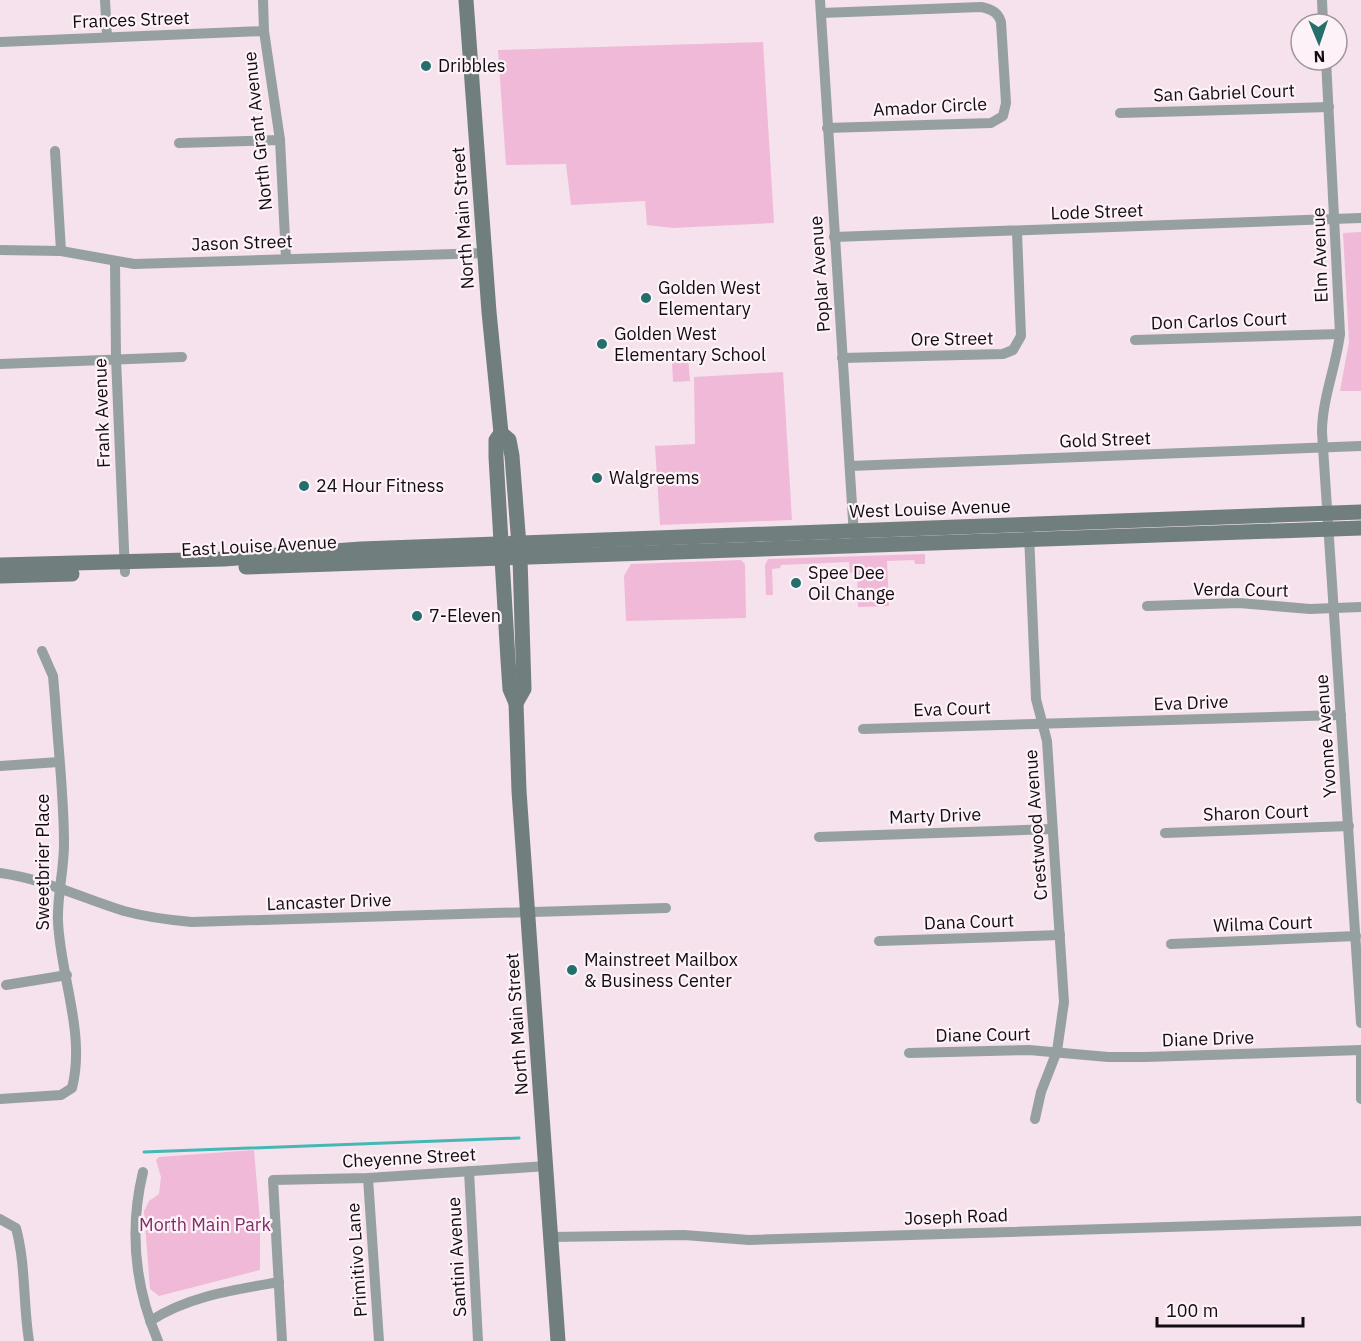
<svg xmlns="http://www.w3.org/2000/svg" width="1361" height="1341" font-family="'IBM Plex Sans',sans-serif">
  <style>
    .green { fill: #f0b9d8 }
    .lines { fill: none; stroke-linecap: round; stroke-linejoin: round }
    .stream { stroke: #44b8b4; stroke-width: 3 }
    .street { stroke: #97a0a0; stroke-width: 10 }
    .secondary { stroke: #707e7d; stroke-width: 15 }
    .poi-dot { fill: #246e6c; stroke: #fdf2f8; stroke-width: 2 }
    .labels { text-anchor: middle; stroke-width: 4.5; stroke-linejoin: round; paint-order: stroke }
    .street-label { font-size: 18px; fill: #120c10; stroke: #fdf2f8 }
    .poi-label { font-size: 18px; fill: #120c10; stroke: #fdf2f8; text-anchor: start }
    .park-label { font-size: 18px; fill: #812d63; stroke: #fdf2f8 }
  </style>
  <rect width="100%" height="100%" fill="#f5e2ec"/>
  <g class="green">
    <polygon points="763,42 774,223 673,228 647,225 645,201 571,205 566,164 506,165 498,50"/>
    <polygon points="1361,232 1361,391 1340,391 1349,342 1343,233"/>
    <polygon points="681,357 688,357 690,381 673,382 672,361 681,361"/>
    <polygon points="783,372 792,520 660,525 655,446 695,444 694,377"/>
    <polygon points="925,554 925,564 915,564 914,560 887,561 889,606 858,607 857,572 850,573 849,562 781,565 780,568 772,569 773,595 766,595 765,565 768,559"/>
    <polygon points="741,560 745,564 746,618 626,621 624,576 631,564"/>
    <polygon points="254,1150 260,1221 260,1270 159,1296 150,1289 144,1211 149,1201 159,1194 161,1177 156,1160 159,1157"/>
  </g>
  <g class="lines">
    <polyline class="stream" points="144,1152 519,1138"/>
    <g class="street">
      <polyline points="105,0 107,37"/>
      <polyline points="263,0 264,31 280,140 286,258"/>
      <polyline points="820,0 854,536"/>
      <polyline points="1322,0 1323,24"/>
      <path d="M821 13 981 7C991 9 998 12 1001 22L1006 103 1003 116 991 123 827 128"/>
      <polyline points="0,42 264,31"/>
      <path d="M1326 60 1340 334C1336 367 1322 399 1322 432L1361 1023"/>
      <polyline points="1120,113 1329,107"/>
      <polyline points="179,143 280,140"/>
      <polyline points="55,151 61,251"/>
      <polyline points="834,237 1361,218"/>
      <polyline points="0,250 61,251 134,264 486,253"/>
      <polyline points="115,262 116,358 125,572"/>
      <polyline points="1135,340 1340,334"/>
      <polyline points="842,358 1003,354 1013,350 1021,336 1017,232"/>
      <polyline points="0,364 182,357"/>
      <polyline points="850,466 1361,446"/>
      <polyline points="1029,534 1036,699 1047,741 1064,1002 1057,1051 1041,1092 1035,1119"/>
      <polyline points="1147,606 1239,603 1310,609 1361,607"/>
      <polyline points="863,729 1341,715"/>
      <polyline points="0,766 59,762"/>
      <polyline points="1165,833 1349,826"/>
      <polyline points="819,837 1052,829"/>
      <path d="M0 873C44 879 82 898 124 911 146 917 169 920 192 922L666 908"/>
      <polyline points="879,941 1060,935"/>
      <polyline points="1171,944 1356,936"/>
      <polyline points="6,985 67,975"/>
      <polyline points="909,1053 1029,1050 1108,1057 1145,1057 1361,1050"/>
      <polyline points="1361,1056 1361,1099"/>
      <path d="M0 1099 61 1095 72 1088C86 1034 60 975 58 921 57 896 64 870 64 844 64 796 58 747 55 699L53 676 42 651"/>
      <polyline points="469,1171 478,1341"/>
      <path d="M143 1172C129 1230 135 1287 158 1341"/>
      <polyline points="368,1178 379,1341"/>
      <path d="M0 1219 16 1228C26 1265 23 1304 29 1341"/>
      <polyline points="552,1237 684,1235 749,1240 1361,1221"/>
      <path d="M150 1321C189 1296 233 1290 279 1282"/>
      <polyline points="282,1341 273,1180 368,1178 547,1166"/>
    </g>
    <g class="secondary">
      <polyline points="466,0 489,312 501,433 509,440 512,456 520,558 524,689 516,703"/>
      <polyline points="501,433 496,440 496,457 508,660 510,689 516,703 519,791 558,1341"/>
      <polyline points="0,565 224,559 361,549 1361,512"/>
      <polyline points="246,567 1361,528"/>
      <polyline points="0,576 72,574"/>
    </g>
  </g>
  <g class="poi-dot">
    <circle cx="426" cy="66" r="6"/>
    <circle cx="646" cy="298" r="6"/>
    <circle cx="602" cy="344" r="6"/>
    <circle cx="597" cy="478" r="6"/>
    <circle cx="304" cy="486" r="6"/>
    <circle cx="796" cy="583" r="6"/>
    <circle cx="417" cy="616" r="6"/>
    <circle cx="572" cy="970" r="6"/>
  </g>
  <g class="labels">
    <g class="street-label">
      <text transform="translate(131 20) rotate(-2)" y="6">Frances Street</text>
      <text transform="translate(1224 93) rotate(-2)" y="6">San Gabriel Court</text>
      <text transform="translate(930 107) rotate(-3)" y="6">Amador Circle</text>
      <text transform="translate(258 131) rotate(-96)" y="6">North Grant Avenue</text>
      <text transform="translate(1097 212) rotate(-2)" y="6">Lode Street</text>
      <text transform="translate(463 218) rotate(-94)" y="6">North Main Street</text>
      <text transform="translate(242 243) rotate(-2)" y="6">Jason Street</text>
      <text transform="translate(1320 255) rotate(-92)" y="6">Elm Avenue</text>
      <text transform="translate(820 274) rotate(-94)" y="6">Poplar Avenue</text>
      <text transform="translate(1219 321) rotate(-2)" y="6">Don Carlos Court</text>
      <text transform="translate(952 339) rotate(-1)" y="6">Ore Street</text>
      <text transform="translate(102 413) rotate(-92)" y="6">Frank Avenue</text>
      <text transform="translate(1105 440) rotate(-2)" y="6">Gold Street</text>
      <text transform="translate(930 509) rotate(-2)" y="6">West Louise Avenue</text>
      <text transform="translate(259 546) rotate(-3)" y="6">East Louise Avenue</text>
      <text transform="translate(1241 590) rotate(1)" y="6">Verda Court</text>
      <text transform="translate(1191 703) rotate(-2)" y="6">Eva Drive</text>
      <text transform="translate(952 709) rotate(-2)" y="6">Eva Court</text>
      <text transform="translate(1326 736) rotate(-94)" y="6">Yvonne Avenue</text>
      <text transform="translate(1256 813) rotate(-2)" y="6">Sharon Court</text>
      <text transform="translate(935 816) rotate(-2)" y="6">Marty Drive</text>
      <text transform="translate(1036 825) rotate(-94)" y="6">Crestwood Avenue</text>
      <text transform="translate(43 862) rotate(-90)" y="6">Sweetbrier Place</text>
      <text transform="translate(329 902) rotate(-2)" y="6">Lancaster Drive</text>
      <text transform="translate(969 922) rotate(-2)" y="6">Dana Court</text>
      <text transform="translate(1263 924) rotate(-2)" y="6">Wilma Court</text>
      <text transform="translate(517 1024) rotate(-94)" y="6">North Main Street</text>
      <text transform="translate(983 1035) rotate(-1)" y="6">Diane Court</text>
      <text transform="translate(1208 1039) rotate(-2)" y="6">Diane Drive</text>
      <text transform="translate(409 1158) rotate(-3)" y="6">Cheyenne Street</text>
      <text transform="translate(956 1217) rotate(-2)" y="6">Joseph Road</text>
      <text transform="translate(457 1257) rotate(-93)" y="6">Santini Avenue</text>
      <text transform="translate(357 1260) rotate(-94)" y="6">Primitivo Lane</text>
    </g>
    <g class="poi-label">
      <text x="438" y="72">Dribbles</text>
      <text x="658" y="294">Golden West<tspan x="658" dy="21">Elementary</tspan></text>
      <text x="614" y="340">Golden West<tspan x="614" dy="21">Elementary School</tspan></text>
      <text x="609" y="484">Walgreems</text>
      <text x="316" y="492">24 Hour Fitness</text>
      <text x="808" y="579">Spee Dee<tspan x="808" dy="21">Oil Change</tspan></text>
      <text x="429" y="622">7-Eleven</text>
      <text x="584" y="966">Mainstreet Mailbox<tspan x="584" dy="21">&amp; Business Center</tspan></text>
    </g>
    <g class="park-label">
      <text x="205" y="1231">Morth Main Park</text>
    </g>
  </g>
  <g transform="translate(1319 42) rotate(178)"><circle r="28" fill="#fdf2f8" stroke="#9f969b" stroke-width="1.5"/>
  <path d="M0-4.5L10 22L0 15L-10 22Z" fill="#246e6c"/>
  <text y="-9" font-size="16" font-weight="bold" text-anchor="middle" fill="#120c10">N</text>
  </g>
  <path d="M1157 1317v9h146v-9" fill="none" stroke="#120c10" stroke-width="3"/>
  <text x="1166" y="1317" font-size="18" fill="#120c10" stroke="#fdf2f8" stroke-width="4.5" paint-order="stroke">100 m</text>
</svg>
